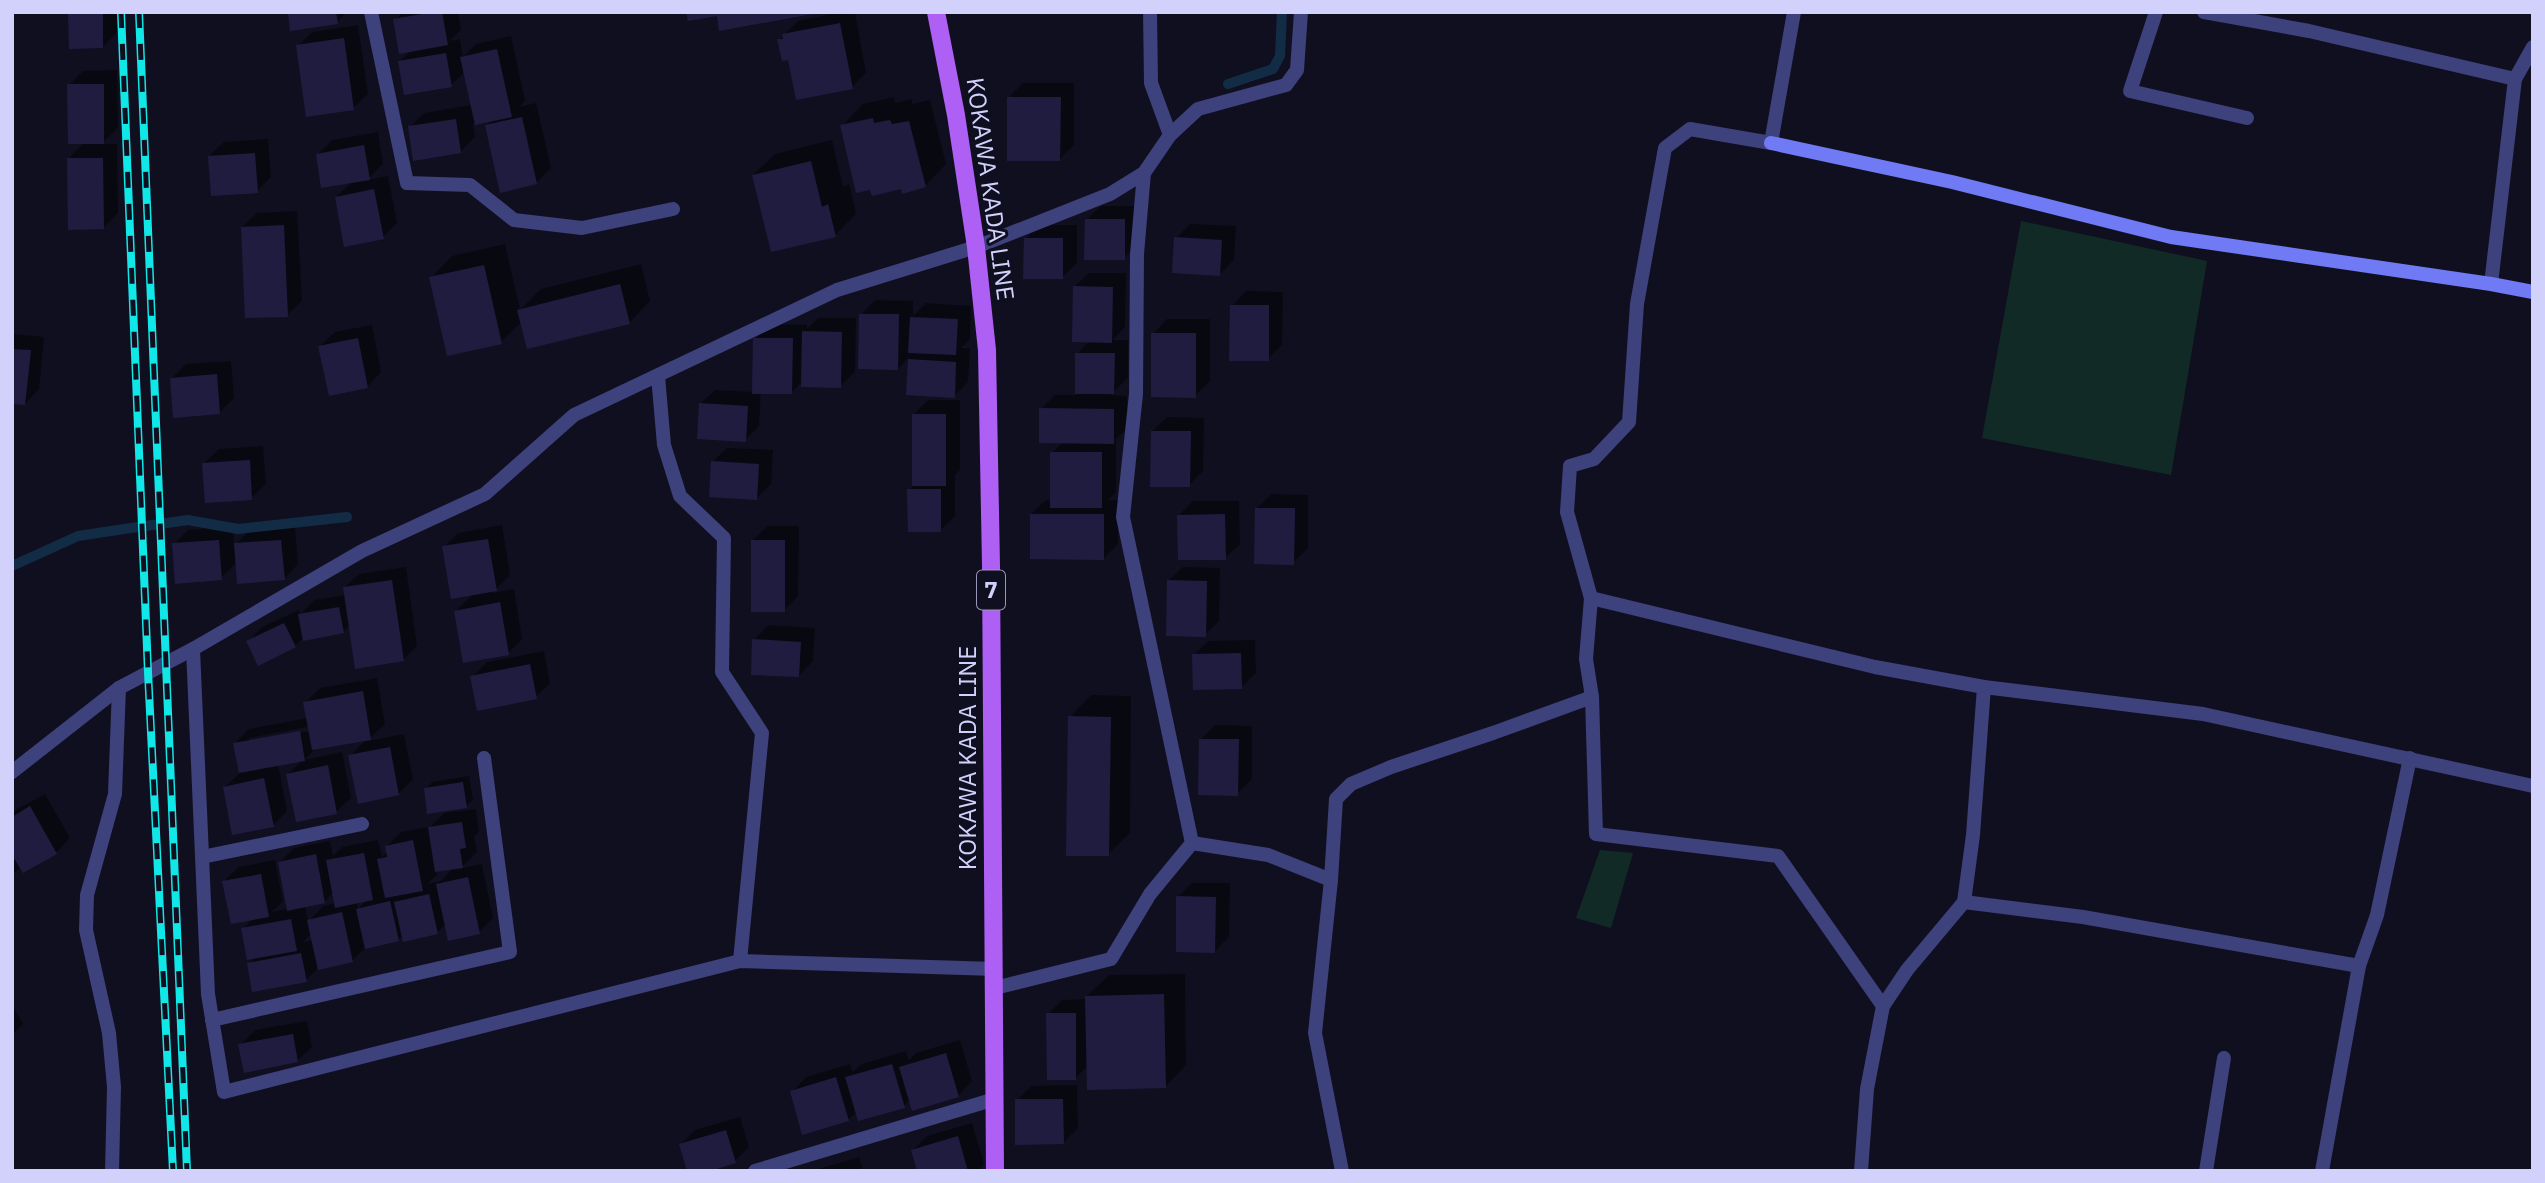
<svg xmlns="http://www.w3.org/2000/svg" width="2545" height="1183" font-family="'IBM Plex Sans',sans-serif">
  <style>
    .green { fill: #122a26 }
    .shadow { fill: #0007; fill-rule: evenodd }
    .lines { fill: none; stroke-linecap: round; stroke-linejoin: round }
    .stream { stroke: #122c46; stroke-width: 10 }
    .building { fill: #201c40 }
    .street { stroke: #3d417c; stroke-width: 14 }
    .secondary { stroke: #6f7af4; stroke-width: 14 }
    .primary { stroke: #ad60f3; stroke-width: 18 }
    .rail-casing { stroke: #11e7e7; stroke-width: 8 }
    .rail { stroke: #100f20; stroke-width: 5; stroke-dasharray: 16; stroke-linecap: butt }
    .labels { text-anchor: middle; stroke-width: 6; stroke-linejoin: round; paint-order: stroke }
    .shield { fill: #100f20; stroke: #9897ba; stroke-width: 2 }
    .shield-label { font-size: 23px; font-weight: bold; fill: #d2d1fc }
    .street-label { font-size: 24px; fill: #d2d1fc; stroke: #100f20 }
  </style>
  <rect width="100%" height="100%" fill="#100f20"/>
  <g class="green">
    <polygon points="2021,221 2207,261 2171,475 1982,438"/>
    <polygon points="1600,850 1633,853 1611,928 1576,918"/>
  </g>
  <g class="shadow">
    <polygon points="70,12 117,12 117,32 103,47"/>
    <polygon points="289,12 347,12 337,22"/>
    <polygon points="403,12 458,12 461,30 449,41 460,39 463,57 476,44 511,36 525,101 519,107 536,103 551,168 536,183 487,125 493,119 473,124 475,137 461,151 410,127 424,113 472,105 465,72 451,85 400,61 412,50 395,20"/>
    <polygon points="841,12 855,12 866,73 852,87 789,58 779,40 798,21"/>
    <polygon points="358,25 368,94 353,108 298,46 312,32"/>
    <polygon points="117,70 118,128 101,144 117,144 118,213 104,227 68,159 85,142 69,85 83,71"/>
    <polygon points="1023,83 1074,83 1074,145 1060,159 1009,97"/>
    <polygon points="894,97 895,103 911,99 913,104 930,100 946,164 925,186 902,187 842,126 863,104"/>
    <polygon points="378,132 383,164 367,180 388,176 397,223 383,237 336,197 353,181 318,154 332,140"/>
    <polygon points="268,139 271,177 257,191 209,156 224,142"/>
    <polygon points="832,140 843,187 849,184 856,214 835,235 753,175 775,154"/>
    <polygon points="1101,206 1139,206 1138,244 1124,258 1086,220"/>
    <polygon points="297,211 302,301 287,315 242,227 257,213"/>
    <polygon points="1190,224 1236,226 1234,260 1220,274 1176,238"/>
    <polygon points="1040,225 1077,225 1077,263 1062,277 1025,239"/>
    <polygon points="505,244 520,310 541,289 641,264 650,301 629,323 522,321 501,342 431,278 452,256"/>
    <polygon points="1089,273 1126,273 1125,327 1113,340 1128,340 1128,378 1110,395 1127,396 1127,428 1116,439 1116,492 1108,500 1118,500 1118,544 1104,558 1031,514 1046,500 1052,500 1052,453 1063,442 1041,409 1055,395 1076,395 1077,354 1090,340 1074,287"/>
    <polygon points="1246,291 1283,292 1282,345 1268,359 1232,306"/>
    <polygon points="875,300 913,301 913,316 926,303 971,306 970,339 961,348 970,348 968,382 954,396 908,393 909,357 898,369 861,315"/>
    <polygon points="818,318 856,318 855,372 840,386 803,381 792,392 761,392 759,426 745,440 700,404 715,390 754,392 755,339 769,324 807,325 807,329"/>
    <polygon points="1167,319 1210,319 1210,381 1195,396 1153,334"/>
    <polygon points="372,325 381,372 367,387 320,346 335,332"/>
    <polygon points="12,334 44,337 39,389 25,404 12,402"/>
    <polygon points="231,361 234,398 219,413 172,378 186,364"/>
    <polygon points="928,400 960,400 960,470 955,475 955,516 941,530 909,490 914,485 914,414"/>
    <polygon points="1167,417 1204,418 1203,471 1189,485 1152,431"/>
    <polygon points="263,446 266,484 251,498 204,463 219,449"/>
    <polygon points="727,448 773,450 771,484 757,498 712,462"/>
    <polygon points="1271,494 1308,495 1308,548 1293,563 1256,509"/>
    <polygon points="1193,501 1239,501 1240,544 1225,558 1178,516"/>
    <polygon points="502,525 510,575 492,593 514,589 522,639 508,653 456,611 474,593 444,547 458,533"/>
    <polygon points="233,526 234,546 250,530 295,526 298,564 284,579 237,562 221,578 174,544 188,530"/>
    <polygon points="767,526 799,526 798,596 784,611 753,540"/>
    <polygon points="406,567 417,646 403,660 350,625 343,632 304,637 295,646 248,642 262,627 299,610 301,614 314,600 345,595 344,588 359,574"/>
    <polygon points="1183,567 1220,568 1219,621 1205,635 1168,581"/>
    <polygon points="768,625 815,628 813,661 799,676 754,640"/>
    <polygon points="1255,640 1256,673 1241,687 1194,655 1208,641"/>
    <polygon points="544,651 550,683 536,697 472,677 487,662"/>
    <path d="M377 678 385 724 367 741 404 734 413 779 398 794 350 756 368 738 317 747 304 760 342 752 351 798 336 812 288 774 302 760 278 764 287 811 273 825 225 787 240 773 235 743 249 729 308 718 305 703 320 688ZM308 727 309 731 249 742V738Z"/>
    <polygon points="1091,695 1131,696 1130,833 1108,854 1070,717"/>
    <polygon points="1215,725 1252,726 1252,779 1237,794 1200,740"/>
    <polygon points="469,776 473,800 466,806 426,789 432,782"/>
    <polygon points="45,794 70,838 56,853 21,867 12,875 12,812"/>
    <path d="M476 809 479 832 474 837 477 852 461 868 482 864 493 918 479 932 446 924 437 933 404 935 398 940 366 947 352 961 319 967 306 980 249 964 256 956 243 929 253 918 224 881 239 867 275 860 283 901 272 912 289 908 280 862 294 848 330 841 333 856 342 847 378 840 382 857 388 851 387 846 401 832 427 827 428 829 444 813ZM454 867 441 881 427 884 437 875 436 870ZM334 892 336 903 323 906 308 922 305 906 324 902ZM368 899 358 909 357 902ZM312 933 314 940 303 942Z"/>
    <polygon points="1192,883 1230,883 1229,937 1215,951 1178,897"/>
    <polygon points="1185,974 1186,1065 1165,1087 1088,1065 1076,1078 1048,1014 1062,1000 1087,999 1087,996 1109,975"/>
    <polygon points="12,1004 23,1024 12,1035"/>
    <polygon points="307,1021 312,1047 297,1061 240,1045 255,1030"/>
    <polygon points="960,1040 972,1081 958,1096 910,1099 904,1106 857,1111 848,1120 792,1092 806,1077 850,1064 853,1072 862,1064 906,1051 909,1060 916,1053"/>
    <polygon points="1077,1085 1078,1128 1064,1142 1017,1100 1031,1086"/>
    <polygon points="740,1117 749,1147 735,1161 681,1144 695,1130"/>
    <polygon points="972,1123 984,1164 977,1171 919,1171 913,1150 927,1136"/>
    <polygon points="859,1157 863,1171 814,1171 815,1170"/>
  </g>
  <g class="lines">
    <g class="stream">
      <polyline points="1228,84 1273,69 1280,56 1282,12"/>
      <polyline points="12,566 78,536 124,529 188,520 238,529 347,517"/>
    </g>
  </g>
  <g class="building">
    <polygon points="68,12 103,12 103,48 69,49"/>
    <polygon points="288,12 336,12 338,24 290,31"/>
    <polygon points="434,12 442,12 448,45 399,54 393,19"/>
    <polygon points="686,12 813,12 813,14 719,31 717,16 688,21"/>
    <polygon points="840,23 853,89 796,100 788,60 782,61 777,39 783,39 782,34"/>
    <polygon points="344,38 354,110 306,117 296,45"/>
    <polygon points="497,49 512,117 475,125 460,57"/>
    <polygon points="446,53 452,87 404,95 398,61"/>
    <polygon points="67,84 104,84 104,144 68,144"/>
    <polygon points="1007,97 1061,97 1060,161 1007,161"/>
    <polygon points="522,117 537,184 500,193 485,125"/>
    <polygon points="873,118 874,123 890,120 892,124 909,121 926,187 902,194 901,189 872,196 870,190 856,193 840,125"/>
    <polygon points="456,119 461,153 413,161 408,126"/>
    <polygon points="364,145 370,180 321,188 316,154"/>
    <polygon points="255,153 258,193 211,196 208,156"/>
    <polygon points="67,158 103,158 104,229 68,230"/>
    <polygon points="811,161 822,207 828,204 836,237 771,252 752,175"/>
    <polygon points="374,189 384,239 344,247 335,197"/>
    <polygon points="1085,219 1125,219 1125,260 1084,260"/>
    <polygon points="284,225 288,317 245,318 241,227"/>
    <polygon points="1174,237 1222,240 1220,276 1172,273"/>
    <polygon points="1024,238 1063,238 1063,279 1023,279"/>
    <polygon points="484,265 502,344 447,356 429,277"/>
    <polygon points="620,284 630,324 527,349 517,310"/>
    <polygon points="1073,286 1113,287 1112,343 1072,342"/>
    <polygon points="1230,305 1269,305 1269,361 1229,361"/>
    <polygon points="859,314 899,314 898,370 858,369"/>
    <polygon points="910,317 958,319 956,355 908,353"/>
    <polygon points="802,331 842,332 841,388 801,387"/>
    <polygon points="1151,333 1196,333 1196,398 1151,397"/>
    <polygon points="358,338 368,388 329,396 318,346"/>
    <polygon points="753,338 793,338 792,394 752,394"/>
    <polygon points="12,349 31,350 25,405 12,404"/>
    <polygon points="1075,353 1115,353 1114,394 1075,394"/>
    <polygon points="908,359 956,362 955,398 906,395"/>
    <polygon points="217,374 220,414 173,418 170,378"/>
    <polygon points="699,403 748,406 746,442 697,439"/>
    <polygon points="1039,408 1114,409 1114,444 1039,443"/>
    <rect x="912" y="414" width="34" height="72"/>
    <polygon points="1151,431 1191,431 1190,487 1150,487"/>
    <rect x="1050" y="452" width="52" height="56"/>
    <polygon points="250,460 252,500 205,503 202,463"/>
    <polygon points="711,461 759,464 757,500 709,497"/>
    <polygon points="907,489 941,489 941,532 908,532"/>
    <polygon points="1255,508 1295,508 1294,565 1254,564"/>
    <polygon points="1030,514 1104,514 1104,560 1030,559"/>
    <polygon points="1225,514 1226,560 1178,560 1177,515"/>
    <polygon points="488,539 497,591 451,599 442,546"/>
    <polygon points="219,540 222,580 175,584 172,543"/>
    <polygon points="281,540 285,580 237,584 234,543"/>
    <rect x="751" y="540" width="34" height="72"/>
    <polygon points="392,580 404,661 355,669 343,587"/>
    <polygon points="1167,580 1207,581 1206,637 1166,636"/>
    <polygon points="500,602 509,655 463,663 454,611"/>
    <polygon points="339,607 344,633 303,641 298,614"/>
    <polygon points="284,623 296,647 258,666 246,641"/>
    <polygon points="752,639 801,642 799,677 751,675"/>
    <polygon points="1241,653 1242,689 1193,690 1192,654"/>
    <polygon points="530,664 537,699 477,711 470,676"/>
    <polygon points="363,691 371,740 312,750 303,702"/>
    <polygon points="1068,716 1111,717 1109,856 1066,856"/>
    <polygon points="300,731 305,761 239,773 233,743"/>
    <polygon points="1199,739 1239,739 1238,796 1198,795"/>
    <polygon points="390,747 399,795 358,804 348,755"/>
    <polygon points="328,765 337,814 296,822 286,774"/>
    <polygon points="264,778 274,827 232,835 223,787"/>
    <polygon points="463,782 467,808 427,814 424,788"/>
    <polygon points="30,806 57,854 23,873 12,855 12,817"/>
    <polygon points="462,822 466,848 460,849 463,868 435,872 428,827"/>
    <polygon points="413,840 423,891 385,898 377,859 387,857 385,846"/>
    <polygon points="364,853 373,900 335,908 326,860"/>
    <polygon points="316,854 325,903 287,911 278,862"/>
    <polygon points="261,874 269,917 231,924 222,881"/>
    <polygon points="468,877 480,934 448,941 436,884"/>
    <polygon points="429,894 438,934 403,942 394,902"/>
    <polygon points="1176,896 1216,897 1215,953 1176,952"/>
    <polygon points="390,901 399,941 365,949 356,909"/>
    <polygon points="342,912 353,962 318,970 307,920"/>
    <polygon points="291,919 297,951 247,960 241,928"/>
    <polygon points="301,953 307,982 252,992 247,963"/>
    <polygon points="1164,994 1166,1088 1087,1090 1085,996"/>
    <polygon points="1046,1013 1076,1013 1076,1080 1047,1080"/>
    <polygon points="293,1034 298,1062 244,1073 238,1044"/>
    <polygon points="946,1053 959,1097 912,1111 899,1067"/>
    <polygon points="892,1064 905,1108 858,1121 845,1077"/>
    <polygon points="836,1077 849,1121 802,1135 790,1091"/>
    <polygon points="1015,1099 1063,1099 1064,1144 1015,1145"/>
    <polygon points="726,1130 736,1163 710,1171 687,1171 679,1144"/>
    <polygon points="958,1136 968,1171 917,1171 911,1150"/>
  </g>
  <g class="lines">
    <g class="street">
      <polyline points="371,12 407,183 470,185 514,220 582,228 673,209"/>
      <polyline points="1150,12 1151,83 1170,135"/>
      <polyline points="2156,12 2130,91 2247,118"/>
      <polyline points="2204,12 2309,31 2515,79"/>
      <polyline points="1144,173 1137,254 1136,394 1123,517 1192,843"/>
      <polyline points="2491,284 2515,79 2533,47"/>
      <polyline points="658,376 664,445 680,496 724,538 722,672 762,733 740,961"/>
      <polyline points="1591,598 1875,667 1984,687 2203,714 2533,786"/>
      <polyline points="193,649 208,994 224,1092 740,961 995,969"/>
      <polyline points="1592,697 1596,834 1778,856 1883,1006"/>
      <polyline points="12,772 119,688 193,649 362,551 485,494 574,415 837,290 976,247 1110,194 1144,173 1170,135 1198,109 1286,85 1297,70 1301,12"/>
      <polyline points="1192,843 1268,855 1331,880"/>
      <polyline points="202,857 362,824"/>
      <polyline points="1964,902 2083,917 2359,966"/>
      <polyline points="995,988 1111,959 1150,894 1192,843"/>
      <polyline points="212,1020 510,952 484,758"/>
      <polyline points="112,1171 114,1087 109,1033 86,930 87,895 115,794 119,688"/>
      <polyline points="755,1171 995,1099"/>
      <polyline points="1342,1171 1315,1033 1331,880 1336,799 1351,784 1391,767 1493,733 1592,697 1586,659 1591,598 1567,512 1570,466 1594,459 1629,422 1637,304 1665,148 1690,129 1771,143 1794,12"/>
      <polyline points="1861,1171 1867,1089 1883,1006 1907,970 1964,902 1973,835 1984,687"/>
      <polyline points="2206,1171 2224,1058"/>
      <polyline points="2322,1171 2359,966 2377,915 2410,758"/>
    </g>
    <polyline class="secondary" points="1771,143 1952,182 2171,237 2491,284 2533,292"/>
    <polyline class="primary" points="936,12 956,115 976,247 987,350 991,566 995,1171"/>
    <defs>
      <g id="rail">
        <polyline points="121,12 148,672 173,1171"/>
        <polyline points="139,12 187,1171"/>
      </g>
    </defs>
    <use href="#rail" class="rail-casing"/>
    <use href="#rail" class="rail"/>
  </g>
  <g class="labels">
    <rect class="shield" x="977" y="570.5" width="28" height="39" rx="5"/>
    <g class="shield-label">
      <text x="991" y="598">7</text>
    </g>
    <g class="street-label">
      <text transform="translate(990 189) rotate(82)" y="8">KOKAWA KADA LINE</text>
      <text transform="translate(968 758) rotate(-90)" y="8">KOKAWA KADA LINE</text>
    </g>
  </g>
  <rect width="2545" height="1183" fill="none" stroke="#d2d1fc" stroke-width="28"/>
</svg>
